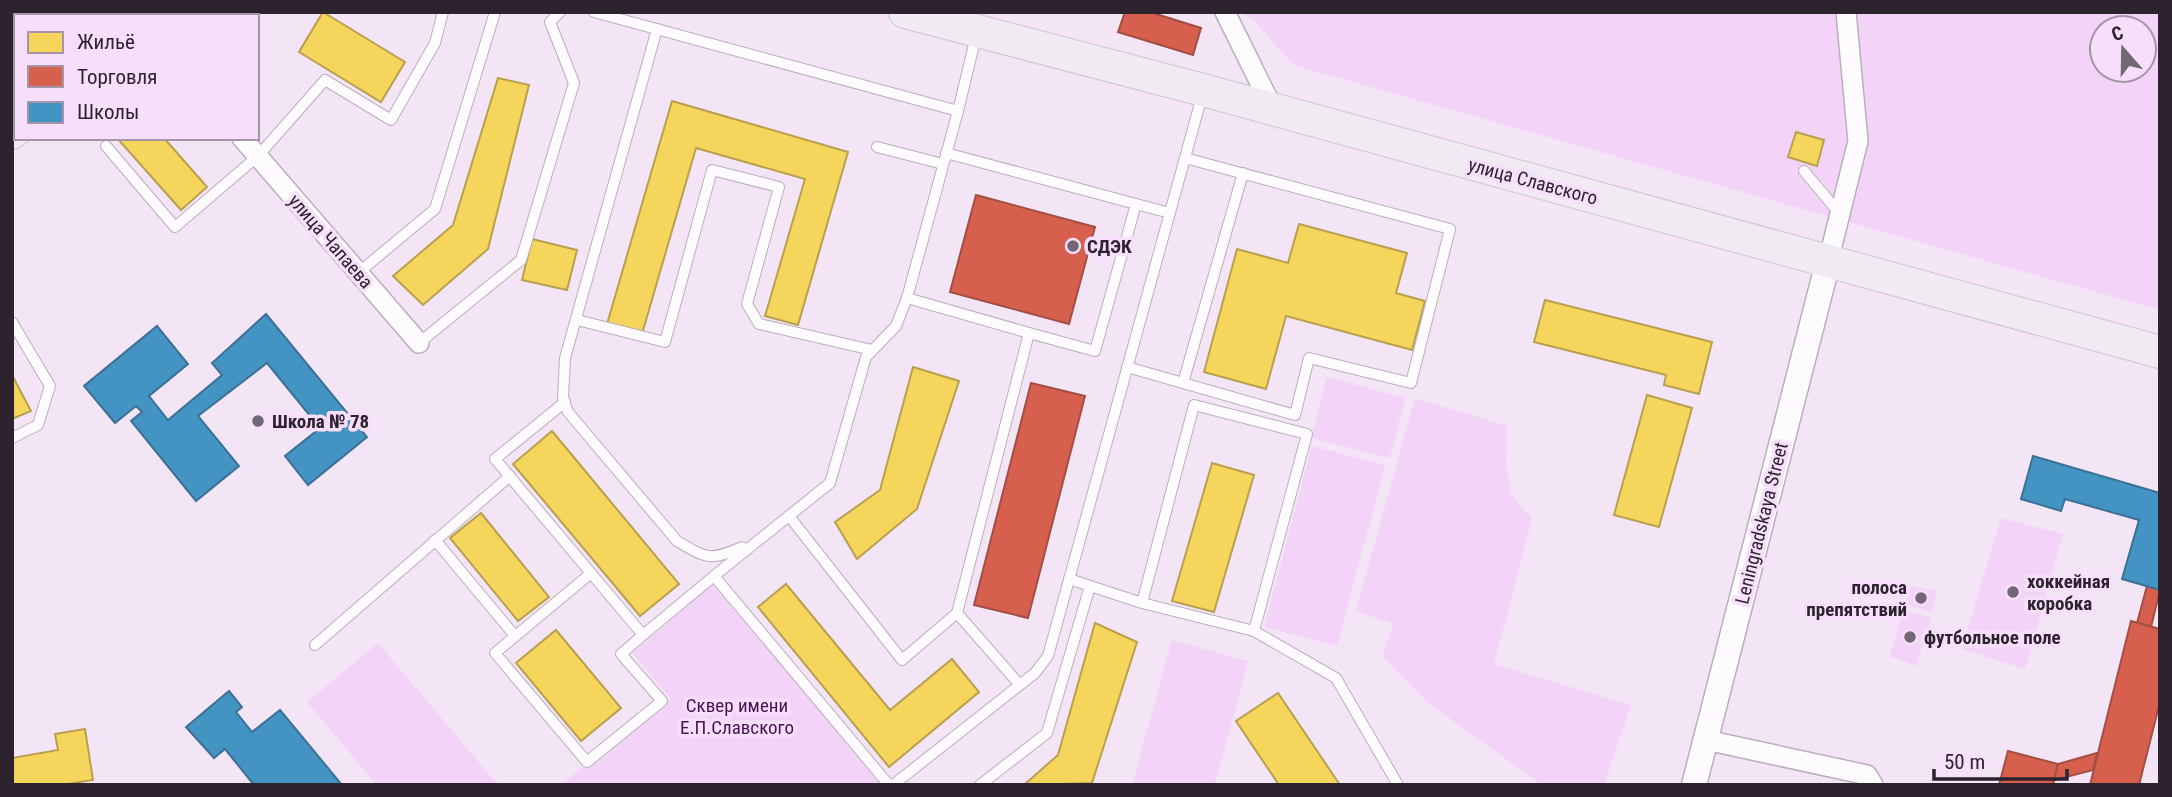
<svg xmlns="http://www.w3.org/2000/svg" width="2172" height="797" font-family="'Roboto Condensed',sans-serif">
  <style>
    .green { fill: #f3d4f8; fill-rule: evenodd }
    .homes { fill: #f6d55c; stroke: #b9a04e; stroke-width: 2 }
    .shops { fill: #d6604d; stroke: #a34e44; stroke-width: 2 }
    .schools { fill: #4393c3; stroke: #3c7196; stroke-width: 2 }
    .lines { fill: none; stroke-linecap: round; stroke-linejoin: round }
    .service-casing { stroke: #b9afbb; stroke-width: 12 }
    .minor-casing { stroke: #b9afbb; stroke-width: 22 }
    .tertiary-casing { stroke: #b9afbb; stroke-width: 27 }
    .primary-casing { stroke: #cdc5cd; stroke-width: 34 }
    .service { stroke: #fdfbfe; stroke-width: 10 }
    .minor { stroke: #fdfbfe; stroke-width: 19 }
    .tertiary { stroke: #fdfbfe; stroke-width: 24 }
    .primary { stroke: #f0ebf2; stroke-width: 32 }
    .poi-dot { fill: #726774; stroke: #f7dffb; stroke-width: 2.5 }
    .labels { text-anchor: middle; stroke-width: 7; stroke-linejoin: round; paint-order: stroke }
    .street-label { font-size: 19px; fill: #2c232e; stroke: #f7dffb }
    .poi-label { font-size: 19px; font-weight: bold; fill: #2c232e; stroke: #f7dffb; text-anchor: start }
    .park-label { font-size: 19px; fill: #491153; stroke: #f7dffb }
  </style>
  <rect width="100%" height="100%" fill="#f3e5f5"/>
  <g class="green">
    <polygon points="12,12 130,12 126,16 16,16 16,112 12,115"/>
    <path d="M1239 12H2160V310L1293 65 1254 20ZM2102 28H2144V70H2102Z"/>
    <polygon points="1327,377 1405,398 1390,458 1311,438"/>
    <polygon points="1415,398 1507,426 1506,462 1511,495 1532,519 1494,664 1631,705 1604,785 1542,785 1427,702 1383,656 1393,624 1356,611"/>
    <polygon points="1312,446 1385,465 1337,646 1264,627"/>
    <polygon points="2001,518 2063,534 2025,669 1962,649"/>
    <polygon points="713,584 881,784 880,785 560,785 671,699 632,653"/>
    <polygon points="1911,586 1937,591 1932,612 1905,604"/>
    <polygon points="1903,610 1931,618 1916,666 1890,656"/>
    <polygon points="1172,640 1248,661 1215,785 1132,785"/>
    <polygon points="378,643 498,785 377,785 307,702"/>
  </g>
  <g class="homes">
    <polygon points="323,12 405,62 381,102 299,52"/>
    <polygon points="498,78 529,85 488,249 423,305 393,276 453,225"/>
    <polygon points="672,101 848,152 798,325 765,316 805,179 696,148 642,334 607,324"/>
    <polygon points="1796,132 1824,140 1817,166 1788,157"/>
    <polygon points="117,138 164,138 207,187 181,210"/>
    <polygon points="1299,224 1407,253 1396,293 1425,301 1412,350 1286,316 1266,389 1204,372 1237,249 1288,263"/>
    <polygon points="532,239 577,250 567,290 522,280"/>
    <polygon points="1545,300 1712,342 1699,394 1664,385 1666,375 1534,342"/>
    <polygon points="913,367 959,381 917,509 857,559 835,522 880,490"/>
    <polygon points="12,375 31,411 12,419"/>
    <polygon points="1647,395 1692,408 1659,527 1614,515"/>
    <polygon points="552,431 679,584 640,616 513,464"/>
    <polygon points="1212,463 1254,475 1214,612 1172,601"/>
    <polygon points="481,513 549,597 518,621 450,538"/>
    <polygon points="786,584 890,710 952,659 979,692 889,767 758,607"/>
    <polygon points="1095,623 1137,642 1092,783 1024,785 1058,755"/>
    <polygon points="556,630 621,708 581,741 516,663"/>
    <polygon points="1278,693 1340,785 1279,785 1236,721"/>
    <polygon points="85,729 93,780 61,785 12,785 12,758 58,750 55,734"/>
  </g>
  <g class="shops">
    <polygon points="1125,12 1150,12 1201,28 1193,55 1118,32"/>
    <polygon points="976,195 1095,227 1069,324 950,292"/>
    <polygon points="1031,383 1085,396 1028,618 974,605"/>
    <polygon points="2147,586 2160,590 2151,627 2137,623"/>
    <polygon points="2131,621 2160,629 2160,702 2139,785 2090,785"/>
    <polygon points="2008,751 2058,764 2053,785 1999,785"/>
    <polygon points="2097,753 2093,770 2054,780 2058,764"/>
  </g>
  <g class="schools">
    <polygon points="266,314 367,437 308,485 285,456 320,428 267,363 198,416 239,466 196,501 131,421 142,412 136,406 115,423 84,386 157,326 188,364 149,396 168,420 222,375 212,363"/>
    <polygon points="2033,456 2160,493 2160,590 2122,579 2139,520 2065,499 2061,511 2021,499"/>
    <polygon points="229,691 242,707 236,712 252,732 280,710 342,785 254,785 225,749 214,758 186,727"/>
  </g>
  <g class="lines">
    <defs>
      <g id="service">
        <polyline points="594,12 958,111 976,36"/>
        <path d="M657 29 565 358 563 397 568 412 677 541C707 559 710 561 742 547"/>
        <polyline points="106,146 175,227 258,156 325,80 391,120 435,43 443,12"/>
        <polyline points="877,147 943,164"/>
        <polyline points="946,153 1136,204 1095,351 1029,333 957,613"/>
        <polyline points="1804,171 1840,214"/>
        <polyline points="1136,204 1170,213"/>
        <polyline points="358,273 435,209 495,12"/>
        <polyline points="907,298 1029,333"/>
        <polyline points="577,320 665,342 712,170 779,187 747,304 759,324 872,350"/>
        <polyline points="12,322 50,386 38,425 12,438"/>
        <polyline points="419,343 521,260 574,83 550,22 560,12"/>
        <polyline points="1127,367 1295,415 1309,358 1411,383 1450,229 1185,158"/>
        <polyline points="1183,383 1243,173"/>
        <polyline points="565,402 495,459 643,635 714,576"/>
        <polyline points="789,516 902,660 957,613 1019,684"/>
        <polyline points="435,540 515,636"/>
        <polyline points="590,574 495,653 587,762 662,701 621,654 643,635"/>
        <polyline points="1069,579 1142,603 1194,405 1307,434 1254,631 1142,603"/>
        <polyline points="1254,631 1336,678 1398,785"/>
        <polyline points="315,645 510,476"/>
        <polyline points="889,785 714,576 830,483 866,357 896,326 907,298 958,111"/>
        <polyline points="893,785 1035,673 1048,656 1202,96"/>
        <polyline points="980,785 1047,733 1090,586"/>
      </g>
      <g id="minor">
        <polyline points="1225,12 1273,109"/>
        <polyline points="242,138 419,343"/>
        <polyline points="1828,262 1858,141 1846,12"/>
        <polyline points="1706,740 1867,775 1873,785"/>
      </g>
      <polyline id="tertiary" points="1694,785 1828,262"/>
      <g id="primary">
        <polyline points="905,12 1203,90 2160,352"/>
        <polyline points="148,16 152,12"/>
        <polyline points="12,133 16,130"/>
      </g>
    </defs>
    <use href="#service" class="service-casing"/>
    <use href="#minor" class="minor-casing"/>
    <use href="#tertiary" class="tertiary-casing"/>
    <use href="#primary" class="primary-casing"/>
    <use href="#service" class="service"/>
    <use href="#minor" class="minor"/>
    <use href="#tertiary" class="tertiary"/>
    <use href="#primary" class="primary"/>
  </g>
  <g class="poi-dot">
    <circle cx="1073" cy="246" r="7"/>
    <circle cx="258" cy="421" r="7"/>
    <circle cx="2013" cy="592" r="7"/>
    <circle cx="1921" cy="598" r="7"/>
    <circle cx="1910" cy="637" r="7"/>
  </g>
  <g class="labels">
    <g class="street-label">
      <text transform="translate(1533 181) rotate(15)" y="7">улица Славского</text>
      <text transform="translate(331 241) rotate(49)" y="7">улица Чапаева</text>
      <text transform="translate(1761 523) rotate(-76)" y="7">Leningradskaya Street</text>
    </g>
    <g class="poi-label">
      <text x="1087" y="253">СДЭК</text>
      <text x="272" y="428">Школа № 78</text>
      <text x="2027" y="588">хоккейная<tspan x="2027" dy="22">коробка</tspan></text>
      <text x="1907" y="594" text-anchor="end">полоса<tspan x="1907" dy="22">препятствий</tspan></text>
      <text x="1924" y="644">футбольное поле</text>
    </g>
    <g class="park-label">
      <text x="737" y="712">Сквер имени<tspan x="737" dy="22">Е.П.Славского</tspan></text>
    </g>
  </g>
  <rect width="2172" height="797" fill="none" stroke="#2c232e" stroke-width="28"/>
  <rect x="14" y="14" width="245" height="126" fill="#f7dffb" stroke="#a694a9" stroke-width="2"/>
  <rect x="28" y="32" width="35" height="21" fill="#f6d55c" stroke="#a694a9" stroke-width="2"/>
  <text x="77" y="49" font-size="21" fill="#2c232e">Жильё</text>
  <rect x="28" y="66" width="35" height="21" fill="#d6604d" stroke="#a694a9" stroke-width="2"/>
  <text x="77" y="84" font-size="21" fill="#2c232e">Торговля</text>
  <rect x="28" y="102" width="35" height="21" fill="#4393c3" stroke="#a694a9" stroke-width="2"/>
  <text x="77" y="119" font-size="21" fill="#2c232e">Школы</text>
  <g transform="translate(2123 49) rotate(340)"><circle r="33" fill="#f7dffb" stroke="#a694a9" stroke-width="2"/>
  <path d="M0-5L12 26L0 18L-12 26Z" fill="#726774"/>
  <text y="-10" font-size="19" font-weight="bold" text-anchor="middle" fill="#2c232e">С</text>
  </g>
  <path d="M1934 769v10h133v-10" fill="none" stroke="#2c232e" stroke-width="3.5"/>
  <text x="1944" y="769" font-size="21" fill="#2c232e" stroke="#f7dffb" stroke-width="5" paint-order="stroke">50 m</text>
</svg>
